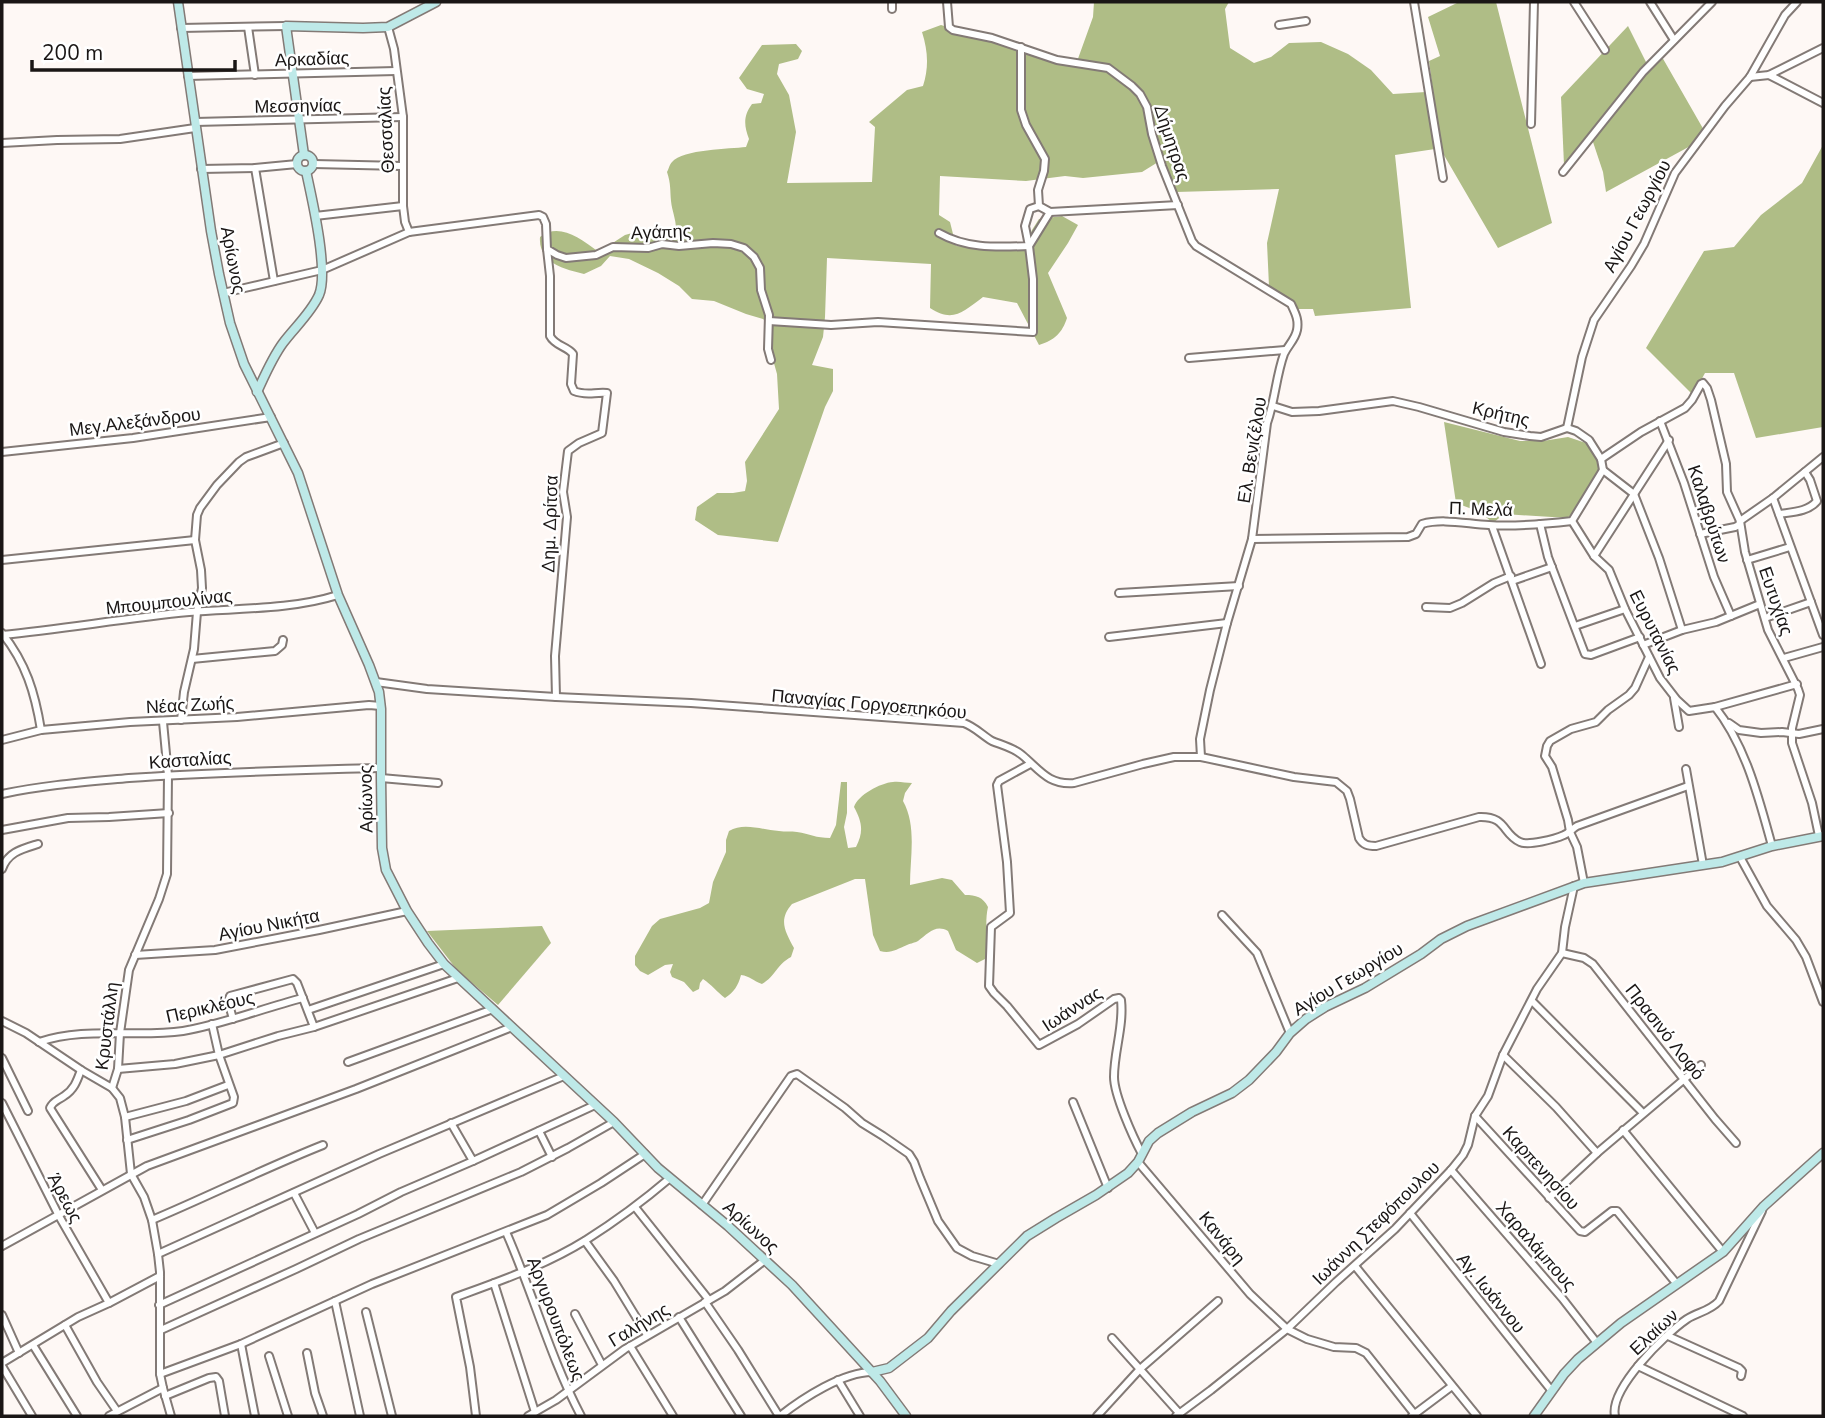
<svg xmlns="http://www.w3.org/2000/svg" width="1825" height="1418" font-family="'Nunito Sans',sans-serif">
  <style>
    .forest { fill: #afbd86 }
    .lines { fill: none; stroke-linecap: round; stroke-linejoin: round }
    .street-casing { stroke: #837a76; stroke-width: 10 }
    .secondary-casing { stroke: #837a76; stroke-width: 11 }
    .street { stroke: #fff; stroke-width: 6 }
    .secondary { stroke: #bee9e8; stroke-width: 8 }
    .labels { text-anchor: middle; stroke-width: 5; stroke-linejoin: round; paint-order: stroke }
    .street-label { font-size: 18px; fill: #1a1615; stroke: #fff }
  </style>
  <rect width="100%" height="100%" fill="#fef8f5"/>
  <g class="forest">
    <path d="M1094 2H1229L1225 9 1230 48 1254 63 1271 57 1289 43 1321 42 1348 54 1371 70 1393 94 1426 92 1435 149 1395 155 1411 308 1315 316 1313 309H1297L1287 297 1269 286 1267 243 1279 189 1176 192 1163 159 1142 172 1083 178 1065 176 1026 181 940 176 939 215 950 222 956 246 1024 250 1032 230 1039 219 1062 216 1078 225 1068 243 1048 273 1067 318C1062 333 1055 340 1039 345L1017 303 983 297C963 312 953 323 930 308L931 264 827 258 825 317 823 337 812 365 833 369V391L825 407 778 542 718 535 695 520 697 507 717 493H733L745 491 747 481 745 462 779 409 777 374 770 349 771 326 763 319 746 314 714 301 692 299 679 286 658 273 629 259 610 256 601 266 584 274C564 269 538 263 540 237 558 222 580 238 596 250L608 246 625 235 654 227 666 232 676 229C676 219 672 211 671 201 670 190 671 184 667 172 669 169 669 165 672 162 683 149 730 149 746 147L749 139C744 126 743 116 752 104L761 103 764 94 747 89 739 78 762 45 796 44 802 51 798 59 779 64 777 74 789 95 796 132 787 183 872 182 875 127 869 122 907 90 923 86C929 67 928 51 922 32L941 25 1075 67 1093 17Z"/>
    <polygon points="1459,2 1496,2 1552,223 1498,248 1441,150 1429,61 1440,56 1428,17"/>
    <polygon points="1628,26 1647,64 1564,165 1561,97"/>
    <polygon points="1662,57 1705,132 1694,144 1606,192 1603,172 1591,136"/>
    <polygon points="1823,145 1823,427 1756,438 1734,373 1705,373 1693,395 1646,348 1704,251 1734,247 1761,215 1802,183"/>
    <polygon points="1444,422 1520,441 1543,441 1568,437 1586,443 1599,458 1599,470 1585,496 1568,518 1504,514 1493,523 1480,512 1456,503"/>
    <path d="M841 782H847V813L844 827 848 848 856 847C864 831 862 822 854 807 858 795 880 783 893 782 899 781 906 783 912 783L905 793 903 801C917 826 910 857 910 885L942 878 952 880 965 895C976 895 983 897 988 907 984 924 989 941 985 959L977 963 956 950 948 931C935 924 928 934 918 941 914 943 912 943 907 945 897 949 891 954 880 951L873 935 865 879H855L792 904C778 920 785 931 794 948L791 957C776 965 776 976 762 984 753 981 750 976 741 975 738 986 734 992 725 998 717 992 712 985 703 979L700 983 699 989 693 992 684 982 672 977 670 972 673 964 665 965 648 975 640 971 635 965V956L652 926 660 919 700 908 709 903 713 882 726 852V840L729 831C744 822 762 830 779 831 785 832 791 831 797 832 810 834 816 838 830 838L836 825Z"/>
    <polygon points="542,926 551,943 498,1005 457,970 427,931"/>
  </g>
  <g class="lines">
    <defs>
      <g id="street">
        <polyline points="892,2 892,9"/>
        <path d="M947 2 949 27 953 30 992 38 1057 60 1108 68 1132 86 1140 94 1147 107 1152 134 1162 166 1192 241 1196 246 1291 304C1295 313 1299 319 1297 330 1295 340 1288 345 1284 354 1276 376 1275 401 1267 423L1252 539 1227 623 1210 690 1200 739 1201 757"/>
        <polyline points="1414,2 1443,178"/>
        <polyline points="1574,2 1605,50"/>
        <polyline points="1650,2 1674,40"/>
        <polyline points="1279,25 1306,21"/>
        <polyline points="248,27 255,75"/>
        <polyline points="388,27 394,49 403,117 403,206 405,222 409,232"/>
        <polyline points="181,28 286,26"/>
        <polyline points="1769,75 1823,103"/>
        <polyline points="188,76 396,71"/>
        <polyline points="1750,77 1769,75 1823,48"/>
        <polyline points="195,122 403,117"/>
        <polyline points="1531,124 1534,2"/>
        <polyline points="2,143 57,140 120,139 195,128"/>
        <polyline points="314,164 402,166"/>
        <polyline points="255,168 274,281"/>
        <polyline points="201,169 255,168 297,164"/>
        <polyline points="1563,172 1643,72 1712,2"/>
        <polyline points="1050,212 1178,205"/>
        <polyline points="315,216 403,206"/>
        <path d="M939 233C967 249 997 247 1029 246L1025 226 1030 209 1039 206"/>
        <path d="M547 249 550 276V336C555 346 567 346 573 354L571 384 574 391C586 396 594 392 607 393L602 433 579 443 568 451 563 492 567 517 555 656 556 697"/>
        <polyline points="223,293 322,270 409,232 539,215 543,217 546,224 547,249 557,255 566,258 596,255 613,247 648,248 662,244 679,246 713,243 731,244 744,248 754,257 760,268 761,290 769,315 768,349 771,360"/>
        <polyline points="769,321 831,325 878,322 1033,332 1033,279 1029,246 1050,212 1039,206 1038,190 1044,171 1045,159 1026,125 1021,110 1021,47"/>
        <polyline points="1189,358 1285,350"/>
        <polyline points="1273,406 1292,412 1319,411 1393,401 1419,407 1504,432 1530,436 1541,437 1567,428 1576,431 1589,440 1601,459 1603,470 1634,494 1659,558 1682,630"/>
        <polyline points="1660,421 1684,483 1714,577 1731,616"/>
        <polyline points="1567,428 1582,357 1594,320 1631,266 1644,244 1675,173 1725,106 1750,77 1785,15 1797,2"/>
        <polyline points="2,452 133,438 271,417"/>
        <polyline points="1601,459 1641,432 1685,408 1692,400 1701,384 1703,383 1707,388 1711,400 1726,464 1727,492 1740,521 1745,552 1768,630 1798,689 1800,695 1792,728 1792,743 1812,803 1819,836"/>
        <polyline points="1773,498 1823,635"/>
        <path d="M1779 514C1792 512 1808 512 1817 501L1810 480 1805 472"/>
        <path d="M1572 521 1594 556 1609 570 1625 609 1660 678 1677 700 1689 711 1715 707C1746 746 1759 799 1772 846"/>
        <polyline points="1540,524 1548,557 1585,654 1591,655 1640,637"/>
        <polyline points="1492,526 1541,664"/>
        <polyline points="1700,534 1735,527 1739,525 1740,521 1773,498 1823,457"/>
        <path d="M1252 539 1408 537 1416 534 1422 524C1443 518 1467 524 1489 525 1516 527 1545 524 1572 521L1603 470"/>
        <polyline points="1594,556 1669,440"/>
        <polyline points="2,560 195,540"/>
        <polyline points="1747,560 1790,547"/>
        <polyline points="1512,581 1552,567"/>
        <polyline points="1119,593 1239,586"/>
        <polyline points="1426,607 1450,608 1462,603 1494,583 1511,576"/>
        <polyline points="1765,618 1811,602"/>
        <polyline points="1575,626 1625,609"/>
        <path d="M2 633C26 663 35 693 41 730"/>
        <path d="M2 635C64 629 126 618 189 612 238 608 290 610 338 595"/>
        <polyline points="1109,637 1227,623"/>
        <polyline points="1643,645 1682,630 1716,622 1760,604"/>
        <polyline points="1784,658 1823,647"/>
        <polyline points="192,659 275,651 282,645 283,640"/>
        <path d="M376 682 427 689 556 697 691 703 964 723C975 727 982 735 992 741 1002 745 1014 748 1022 755 1040 770 1048 785 1074 783L1143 764 1174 757H1201L1294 777 1336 782 1347 791 1350 799 1359 838C1363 845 1368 846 1376 846L1479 817C1507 816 1502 834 1520 842 1528 846 1555 839 1564 835 1569 833 1572 829 1577 826L1688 786"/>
        <polyline points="1674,698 1679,727"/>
        <polyline points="1715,707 1797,684"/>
        <polyline points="181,720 184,692 194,649 197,612 202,588 201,570 195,540 197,515 200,508 217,485 239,462 246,457 284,443"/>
        <polyline points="1729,723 1739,730 1761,733 1782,732 1799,734 1823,729"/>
        <polyline points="2,740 41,730 130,722 237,717 369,705 381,706"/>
        <path d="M1030 764 999 781 997 785 1007 862 1010 913 991 927 989 986 994 993 1007 1006 1039 1045 1078 1024 1114 999 1119 998 1121 1000C1124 1026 1114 1051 1114 1077 1114 1095 1133 1137 1142 1154"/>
        <polyline points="1686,769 1703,865"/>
        <polyline points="381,778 438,783"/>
        <path d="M2 794C44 785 86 782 129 778 213 772 297 770 381 768"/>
        <polyline points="2,830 68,818 109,817 169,813"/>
        <polyline points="1740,857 1767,906 1796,940 1806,957 1823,1002"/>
        <path d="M2 869C8 852 22 849 38 844"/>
        <polyline points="1584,883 1577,847 1570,832 1568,820 1552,767 1545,756 1547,746 1550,741 1571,729 1596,722 1608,710 1629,695 1635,688 1649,657"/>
        <polyline points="1222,915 1257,953 1290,1033"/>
        <polyline points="1562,953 1584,958 1593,964 1715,1119 1736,1143"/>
        <polyline points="135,955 215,950 319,930 407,911"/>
        <polyline points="1532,1001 1643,1113"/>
        <polyline points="308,1010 444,964"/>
        <polyline points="233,1019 228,1001 230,996 293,979 297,983 314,1027"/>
        <polyline points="2,1021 26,1033 81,1070 112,1088 120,1098 125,1117 131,1174 144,1197 152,1220 158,1254 160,1272 160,1374 163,1388 171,1416"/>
        <path d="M39 1042C85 1026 136 1038 183 1031 224 1024 263 1008 303 998"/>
        <polyline points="1503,1055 1556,1107 1597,1153"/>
        <polyline points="2,1058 28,1111"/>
        <polyline points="348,1062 493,1009"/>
        <polyline points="118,1069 175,1064 219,1055 278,1036 314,1027 458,978"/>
        <path d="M81 1070C77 1081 74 1090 64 1096 57 1101 53 1101 50 1108L102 1190"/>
        <polyline points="112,1088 118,1069 120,1033 129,970 159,899 167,874 168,775 163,722"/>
        <polyline points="1073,1102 1108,1188"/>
        <polyline points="2,1103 59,1216 109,1303"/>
        <polyline points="1475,1116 1580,1231 1585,1232 1612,1211 1617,1211 1676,1283"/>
        <polyline points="125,1117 186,1101 228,1085"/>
        <polyline points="1623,1130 1723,1252"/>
        <polyline points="539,1131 552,1157"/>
        <polyline points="127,1140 189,1120 233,1103 234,1097 219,1055 212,1024"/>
        <polyline points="473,1161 595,1105"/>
        <polyline points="1138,1162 1250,1294 1287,1329 1307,1339 1334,1347 1356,1348 1366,1353 1416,1416"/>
        <polyline points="1451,1170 1562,1298 1597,1343"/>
        <polyline points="294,1193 315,1233"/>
        <polyline points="1549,1198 1597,1153 1701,1065"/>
        <polyline points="702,1205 791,1076 797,1074 845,1108 862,1123 883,1136 909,1154 914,1162 920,1178 938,1221 957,1248 972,1256 999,1264"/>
        <polyline points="635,1207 709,1300"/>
        <polyline points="1410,1213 1551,1390"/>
        <path d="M152 1220C209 1196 265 1168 323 1145"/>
        <path d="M506 1232C533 1293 550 1357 581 1416"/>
        <polyline points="585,1241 614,1281 647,1335"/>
        <polyline points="2,1246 147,1166 356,1089 512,1027"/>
        <polyline points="158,1254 379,1154 564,1076"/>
        <polyline points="1355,1266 1477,1416"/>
        <polyline points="494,1283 535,1412"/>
        <polyline points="335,1301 360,1416"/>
        <polyline points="705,1302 738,1350 779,1416"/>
        <polyline points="159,1305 358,1214 401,1192 473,1161 451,1123"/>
        <polyline points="366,1312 392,1416"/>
        <polyline points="575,1314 602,1365"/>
        <polyline points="2,1315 19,1353"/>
        <polyline points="679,1317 741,1416"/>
        <polyline points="65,1325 97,1382 117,1411"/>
        <polyline points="161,1330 296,1269 359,1239 521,1172 568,1148 614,1122"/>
        <polyline points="1668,1336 1739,1368 1742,1371 1741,1376"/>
        <polyline points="1112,1338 1180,1414"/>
        <polyline points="241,1344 255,1416"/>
        <polyline points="33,1345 77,1416"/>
        <polyline points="630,1346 673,1416"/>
        <polyline points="307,1353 315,1393 323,1416"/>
        <polyline points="269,1356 288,1416"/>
        <polyline points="2,1363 78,1317 109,1303 160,1276"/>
        <polyline points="2,1366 32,1416"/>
        <polyline points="1638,1366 1743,1416"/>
        <polyline points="160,1374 241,1344 372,1284 547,1215 601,1183 645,1154"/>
        <polyline points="838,1380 860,1416"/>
        <polyline points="165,1396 209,1378 216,1377 219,1381 225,1416"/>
        <polyline points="109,1416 163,1388"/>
        <path d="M476 1416 470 1367 456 1297C500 1281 546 1265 586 1240 616 1221 643 1201 670 1178"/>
        <polyline points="528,1416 556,1400 625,1349 725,1291 765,1260"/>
        <path d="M780 1416C803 1398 843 1372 872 1372"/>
        <polyline points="1097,1416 1140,1369 1218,1301"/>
        <polyline points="1176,1416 1211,1390 1287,1329 1336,1282 1395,1229 1451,1170 1463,1155 1468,1145 1475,1116 1488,1096 1503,1055 1537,989 1562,953 1565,927 1574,886"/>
        <polyline points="1412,1416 1452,1386"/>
        <path d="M1615 1416C1609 1389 1665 1334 1687 1319 1698 1312 1710 1311 1719 1301L1762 1211"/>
      </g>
      <g id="secondary">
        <polyline points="178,2 211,231 219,274 230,323 244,364 298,473 338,595 369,665 379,692 381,709 381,778 382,848 386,870 407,911 428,943 444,964 614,1122 658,1168 728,1226 792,1285 880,1381 906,1416"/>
        <circle cx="305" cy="163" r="8"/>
        <polyline points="304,155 286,26 363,28 388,27 436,2"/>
        <path d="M257 392C265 375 272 358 283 343 294 328 311 313 319 295 329 271 312 199 306 171"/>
        <polyline points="872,1372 889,1368 928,1338 951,1311 1027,1236 1056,1218 1096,1195 1128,1173 1138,1162 1149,1141 1158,1133 1192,1112 1232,1093 1249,1080 1276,1052 1290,1033 1306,1019 1325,1007 1365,988 1421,954 1441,939 1467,926 1584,883 1722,862 1772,846 1823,836"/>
        <polyline points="1534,1416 1564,1374 1578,1359 1621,1323 1723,1252 1764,1206 1823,1153"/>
      </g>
    </defs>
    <use href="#street" class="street-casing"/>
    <use href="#secondary" class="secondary-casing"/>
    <use href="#street" class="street"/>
    <use href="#secondary" class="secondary"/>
  </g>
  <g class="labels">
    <g class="street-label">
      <text transform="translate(312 59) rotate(-2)" y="6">Αρκαδίας</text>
      <text transform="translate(298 106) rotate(-1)" y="6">Μεσσηνίας</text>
      <text transform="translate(386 130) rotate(-93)" y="6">Θεσσαλίας</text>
      <text transform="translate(1172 143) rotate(72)" y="6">Δήμητρας</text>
      <text transform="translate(1637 216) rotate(-62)" y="6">Αγίου Γεωργίου</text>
      <text transform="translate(661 232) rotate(-2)" y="6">Αγάπης</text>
      <text transform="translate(233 260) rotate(79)" y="6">Αρίωνος</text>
      <text transform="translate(1501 414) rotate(13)" y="6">Κρήτης</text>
      <text transform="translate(135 422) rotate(-7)" y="6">Μεγ.Αλεξάνδρου</text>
      <text transform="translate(1252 450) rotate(-81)" y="6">Ελ. Βενιζέλου</text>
      <text transform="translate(1481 509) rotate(2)" y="6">Π. Μελά</text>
      <text transform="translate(1709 514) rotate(72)" y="6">Καλαβρύτων</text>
      <text transform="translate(550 524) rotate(-88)" y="6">Δημ. Δρίτσα</text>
      <text transform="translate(1776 601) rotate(71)" y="6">Ευτυχίας</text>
      <text transform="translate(169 602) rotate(-6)" y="6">Μπουμπουλίνας</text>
      <text transform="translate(1655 632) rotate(63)" y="6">Ευρυτανίας</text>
      <text transform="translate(869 704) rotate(5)" y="6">Παναγίας Γοργοεπηκόου</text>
      <text transform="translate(190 705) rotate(-3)" y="6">Νέας Ζωής</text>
      <text transform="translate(190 760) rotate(-4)" y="6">Κασταλίας</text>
      <text transform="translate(366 799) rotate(-91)" y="6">Αρίωνος</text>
      <text transform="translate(269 925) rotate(-11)" y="6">Αγίου Νικήτα</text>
      <text transform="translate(1348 979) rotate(-31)" y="6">Αγίου Γεωργίου</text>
      <text transform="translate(210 1007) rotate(-13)" y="6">Περικλέους</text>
      <text transform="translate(1072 1009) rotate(-33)" y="6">Ιωάννας</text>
      <text transform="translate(107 1026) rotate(-83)" y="6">Κρυστάλλη</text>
      <text transform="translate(1665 1032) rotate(52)" y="6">Πρασινό Λοφό</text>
      <text transform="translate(1541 1168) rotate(48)" y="6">Καρπενησίου</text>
      <text transform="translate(65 1198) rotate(62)" y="6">Άρεως</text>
      <text transform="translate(1376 1223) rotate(-44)" y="6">Ιωάννη Στεφόπουλου</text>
      <text transform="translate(751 1227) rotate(42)" y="6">Αρίωνος</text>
      <text transform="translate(1222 1238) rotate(51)" y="6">Κανάρη</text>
      <text transform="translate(1536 1246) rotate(49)" y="6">Χαραλάμπους</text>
      <text transform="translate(1491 1293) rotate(51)" y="6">Αγ. Ιωάννου</text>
      <text transform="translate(556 1319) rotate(69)" y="6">Αργυρουπόλεως</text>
      <text transform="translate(639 1325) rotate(-31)" y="6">Γαλήνης</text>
      <text transform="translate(1654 1332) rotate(-43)" y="6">Ελαίων</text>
    </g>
  </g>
  <rect width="1825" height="1418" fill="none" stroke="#1a1615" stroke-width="7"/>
  <path d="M32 60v10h203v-10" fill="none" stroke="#1a1615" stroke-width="3.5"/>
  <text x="42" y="60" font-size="21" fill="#1a1615" stroke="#ffffff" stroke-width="5" paint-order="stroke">200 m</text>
</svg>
